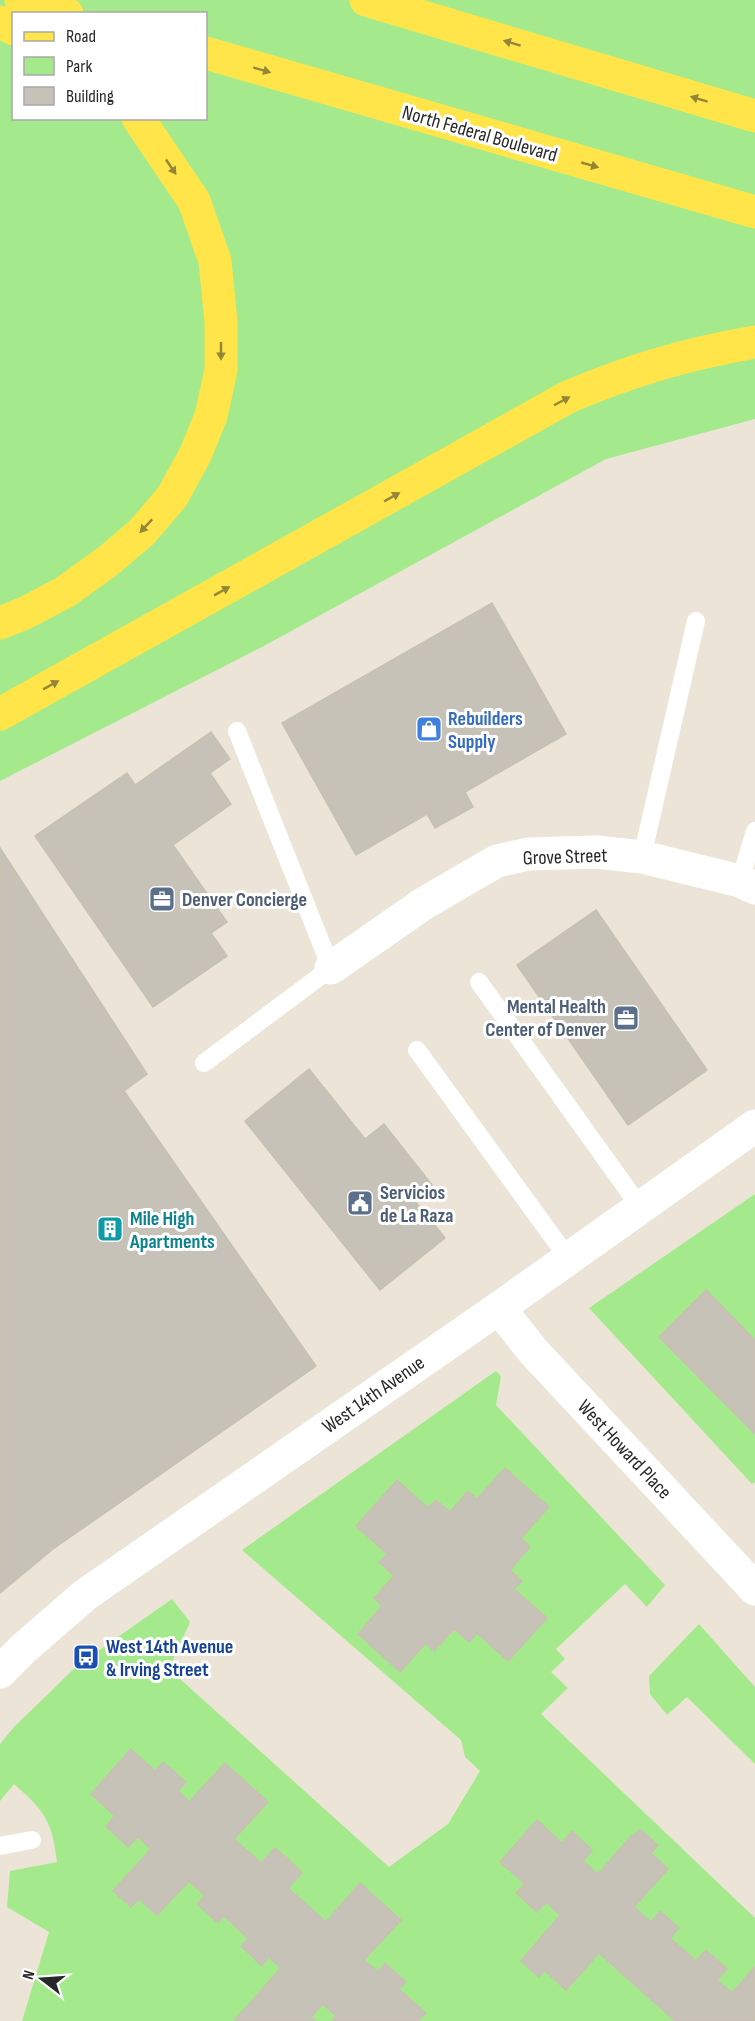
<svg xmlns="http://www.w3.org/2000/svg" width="755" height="2021" font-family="'Sofia Sans Condensed',sans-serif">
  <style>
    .green { fill: #a4ea8c; fill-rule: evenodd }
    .building { fill: #c7c2b7; stroke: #c7c1b1; stroke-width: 1.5 }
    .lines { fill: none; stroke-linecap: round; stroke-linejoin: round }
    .service { stroke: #fff; stroke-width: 18 }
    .minor { stroke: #fff; stroke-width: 33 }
    .tertiary { stroke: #fff; stroke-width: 33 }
    .primary { stroke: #ffe549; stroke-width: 33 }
    .oneway { fill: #948638 }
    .labels { text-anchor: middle; stroke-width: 6; stroke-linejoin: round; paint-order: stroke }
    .street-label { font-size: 20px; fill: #282828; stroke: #fff }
    .shop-label { font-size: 20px; font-weight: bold; fill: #366cbe; stroke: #fff; text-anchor: start }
    .service-label { font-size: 20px; font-weight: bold; fill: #4e5e75; stroke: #fff; text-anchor: start }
    .culture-label { font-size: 20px; font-weight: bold; fill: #0d838f; stroke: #fff; text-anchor: start }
    .transit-label { font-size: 20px; font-weight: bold; fill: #164399; stroke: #fff; text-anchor: start }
  </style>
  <rect width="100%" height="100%" fill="#ece5d7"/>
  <g class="green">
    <path d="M0 0H755V419L606 459 262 647 0 781ZM14 14H206V118H14Z"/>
    <polygon points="755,1194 755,1482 752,1484 589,1308"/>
    <path d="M496 1371 501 1376 496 1405 665 1585 647 1607 625 1584 556 1649 565 1659 551 1672 568 1688 541 1714 755 1918V2021H22L49 1932 7 1907 10 1871 57 1862C52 1821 45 1811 14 1784L0 1801V1744L14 1727 78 1665 172 1599 190 1622 169 1669 389 1867 448 1824 480 1771 465 1757 461 1740 242 1550Z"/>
    <polygon points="699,1624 755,1687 755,1764 687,1697 667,1715 650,1694 649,1676"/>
  </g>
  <g class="building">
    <polygon points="492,603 566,734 465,792 473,807 435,828 427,814 356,855 282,723"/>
    <polygon points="211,732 230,759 210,773 231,804 173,845 227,922 211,933 227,956 153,1007 35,836 127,773 135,785"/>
    <polygon points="0,848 147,1074 124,1091 316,1366 53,1549 0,1593"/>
    <polygon points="596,910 707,1070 628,1125 517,965"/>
    <polygon points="309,1069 365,1139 384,1124 432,1185 414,1200 445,1238 380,1290 245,1121"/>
    <polygon points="706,1290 755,1340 755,1434 659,1337"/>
    <polygon points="505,1468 549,1507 521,1538 530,1547 510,1570 522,1581 514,1589 547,1618 508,1661 477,1633 469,1642 454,1629 434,1651 426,1643 400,1672 358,1634 382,1606 374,1598 394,1576 379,1562 387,1554 356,1526 397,1480 428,1508 436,1500 450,1512 468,1491 477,1499"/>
    <polygon points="131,1749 155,1771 163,1762 186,1782 178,1791 189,1802 225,1763 268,1802 234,1839 261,1863 275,1848 289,1860 302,1873 288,1888 326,1922 360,1883 401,1920 364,1960 378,1972 385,1963 406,1982 399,1989 426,2013 418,2021 332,2021 336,2016 323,2004 311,2017 316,2021 234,2021 281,1968 269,1957 262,1966 241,1946 248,1938 224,1916 218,1923 197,1904 205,1896 189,1881 157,1915 139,1899 131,1907 113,1891 151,1849 138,1837 128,1847 106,1826 115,1816 91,1794"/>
    <polygon points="537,1820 562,1843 572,1831 592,1850 583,1861 598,1874 632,1835 633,1837 640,1829 658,1845 651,1853 668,1869 634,1907 651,1922 660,1911 679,1928 670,1938 696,1961 706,1950 727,1969 717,1980 732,1993 755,1967 755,2021 675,2021 599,1953 566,1990 544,1970 539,1977 521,1961 560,1915 546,1902 537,1912 516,1893 525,1884 500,1862"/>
  </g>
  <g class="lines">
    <g class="service">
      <polyline points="642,857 696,621"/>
      <polyline points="740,881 755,831"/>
      <polyline points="479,982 640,1207"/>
      <polyline points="417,1050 568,1258"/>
      <polyline points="204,1063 331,968 237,731"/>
      <polyline points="0,1846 32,1840"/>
    </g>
    <g class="minor">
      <polyline points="331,968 423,904 464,880 497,861 528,854 597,852 642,857 740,881 755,888"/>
      <polyline points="499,1308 533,1351 755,1589"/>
    </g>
    <polyline class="tertiary" points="0,1672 23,1649 85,1595 499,1308 755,1126"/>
    <g class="primary">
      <polyline points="21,0 67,14"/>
      <polyline points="366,0 755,116"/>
      <polyline points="0,22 14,29"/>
      <polyline points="206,53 755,212"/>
      <polyline points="0,623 25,613 65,592 108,561 142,532 172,497 195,455 211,416 221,370 221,322 215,261 194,201 138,118"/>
      <path d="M0 714 568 397C632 370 686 354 755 342"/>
    </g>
  </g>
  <defs><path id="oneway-solid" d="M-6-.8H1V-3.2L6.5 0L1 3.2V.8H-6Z" transform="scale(1.5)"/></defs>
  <g class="oneway">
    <use href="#oneway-solid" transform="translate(512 43) rotate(-163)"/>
    <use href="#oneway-solid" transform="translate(262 70) rotate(16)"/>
    <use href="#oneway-solid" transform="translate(699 99) rotate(-163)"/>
    <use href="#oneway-solid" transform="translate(590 165) rotate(16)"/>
    <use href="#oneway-solid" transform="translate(171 167) rotate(56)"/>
    <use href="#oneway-solid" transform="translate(221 351) rotate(90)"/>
    <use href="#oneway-solid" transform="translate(562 401) rotate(-28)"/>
    <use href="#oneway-solid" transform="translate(392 497) rotate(-29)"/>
    <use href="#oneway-solid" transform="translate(146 526) rotate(133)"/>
    <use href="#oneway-solid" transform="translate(222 591) rotate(-29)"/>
    <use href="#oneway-solid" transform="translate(51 685) rotate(-29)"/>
  </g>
  <defs>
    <symbol id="shop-square" viewBox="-11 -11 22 22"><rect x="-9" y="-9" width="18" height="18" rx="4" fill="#3f7fe0" stroke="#fff"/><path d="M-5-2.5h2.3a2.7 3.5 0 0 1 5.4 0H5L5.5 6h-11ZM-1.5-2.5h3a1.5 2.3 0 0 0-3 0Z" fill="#fff"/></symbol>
    <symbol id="office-square" viewBox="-11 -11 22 22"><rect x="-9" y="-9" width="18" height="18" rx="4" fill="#5c6f8a" stroke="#fff"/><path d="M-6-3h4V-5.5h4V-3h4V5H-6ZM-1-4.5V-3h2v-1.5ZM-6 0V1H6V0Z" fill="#fff"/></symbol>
    <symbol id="civic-square" viewBox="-11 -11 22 22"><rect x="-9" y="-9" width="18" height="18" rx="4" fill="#5c6f8a" stroke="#fff"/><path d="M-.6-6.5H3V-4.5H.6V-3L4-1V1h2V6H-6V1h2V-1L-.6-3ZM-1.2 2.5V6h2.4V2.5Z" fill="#fff"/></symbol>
    <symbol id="building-square" viewBox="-11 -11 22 22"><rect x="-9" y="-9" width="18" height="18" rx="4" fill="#0f9aa8" stroke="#fff"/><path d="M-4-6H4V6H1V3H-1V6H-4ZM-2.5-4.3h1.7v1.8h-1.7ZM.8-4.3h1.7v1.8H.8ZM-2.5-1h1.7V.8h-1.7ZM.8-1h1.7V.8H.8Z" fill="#fff"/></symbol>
    <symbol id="bus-square" viewBox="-11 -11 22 22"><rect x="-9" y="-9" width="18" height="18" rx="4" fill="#1a4fb4" stroke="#fff"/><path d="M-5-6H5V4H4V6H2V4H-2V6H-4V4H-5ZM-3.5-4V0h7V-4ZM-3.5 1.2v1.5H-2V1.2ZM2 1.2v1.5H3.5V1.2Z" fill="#fff"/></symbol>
  </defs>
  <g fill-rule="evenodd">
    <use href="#shop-square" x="414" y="714" width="30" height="30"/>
    <use href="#office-square" x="147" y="884" width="30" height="30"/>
    <use href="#office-square" x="611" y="1003" width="30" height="30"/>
    <use href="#civic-square" x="345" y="1188" width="30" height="30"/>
    <use href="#building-square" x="95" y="1214" width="30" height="30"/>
    <use href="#bus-square" x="71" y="1642" width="30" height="30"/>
  </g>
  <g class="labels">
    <g class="street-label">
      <text transform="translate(480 133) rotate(16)" y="7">North Federal Boulevard</text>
      <text transform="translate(565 856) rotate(-2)" y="7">Grove Street</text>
      <text transform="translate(373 1394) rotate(-35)" y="7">West 14th Avenue</text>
      <text transform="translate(625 1449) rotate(47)" y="7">West Howard Place</text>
    </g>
    <g class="shop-label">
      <text x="448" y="725">Rebuilders<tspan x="448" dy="23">Supply</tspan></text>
    </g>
    <g class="service-label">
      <text x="182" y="906">Denver Concierge</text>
      <text x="606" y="1013" text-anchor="end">Mental Health<tspan x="606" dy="23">Center of Denver</tspan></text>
      <text x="380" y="1199">Servicios<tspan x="380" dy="23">de La Raza</tspan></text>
    </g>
    <g class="culture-label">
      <text x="130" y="1225">Mile High<tspan x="130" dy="23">Apartments</tspan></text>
    </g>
    <g class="transit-label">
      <text x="106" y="1653">West 14th Avenue<tspan x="106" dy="23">&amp; Irving Street</tspan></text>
    </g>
  </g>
  <rect x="12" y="12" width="195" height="108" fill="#ffffff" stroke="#a9a9a9" stroke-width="1.5"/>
  <rect x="24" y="32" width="30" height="9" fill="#ffe549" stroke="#a9a9a9" stroke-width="1.5"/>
  <text x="66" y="42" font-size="18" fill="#282828">Road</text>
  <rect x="24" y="57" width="30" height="18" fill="#a4ea8c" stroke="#a9a9a9" stroke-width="1.5"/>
  <text x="66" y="72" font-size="18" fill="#282828">Park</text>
  <rect x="24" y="87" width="30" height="18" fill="#c7c2b7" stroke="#a9a9a9" stroke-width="1.5"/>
  <text x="66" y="102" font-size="18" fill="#282828">Building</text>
  <g transform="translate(42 1979) rotate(287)" stroke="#ffffff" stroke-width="4.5" paint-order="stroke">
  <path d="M0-4.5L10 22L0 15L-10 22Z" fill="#282828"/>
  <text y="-9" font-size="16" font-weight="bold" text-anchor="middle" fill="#282828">N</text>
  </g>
</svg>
